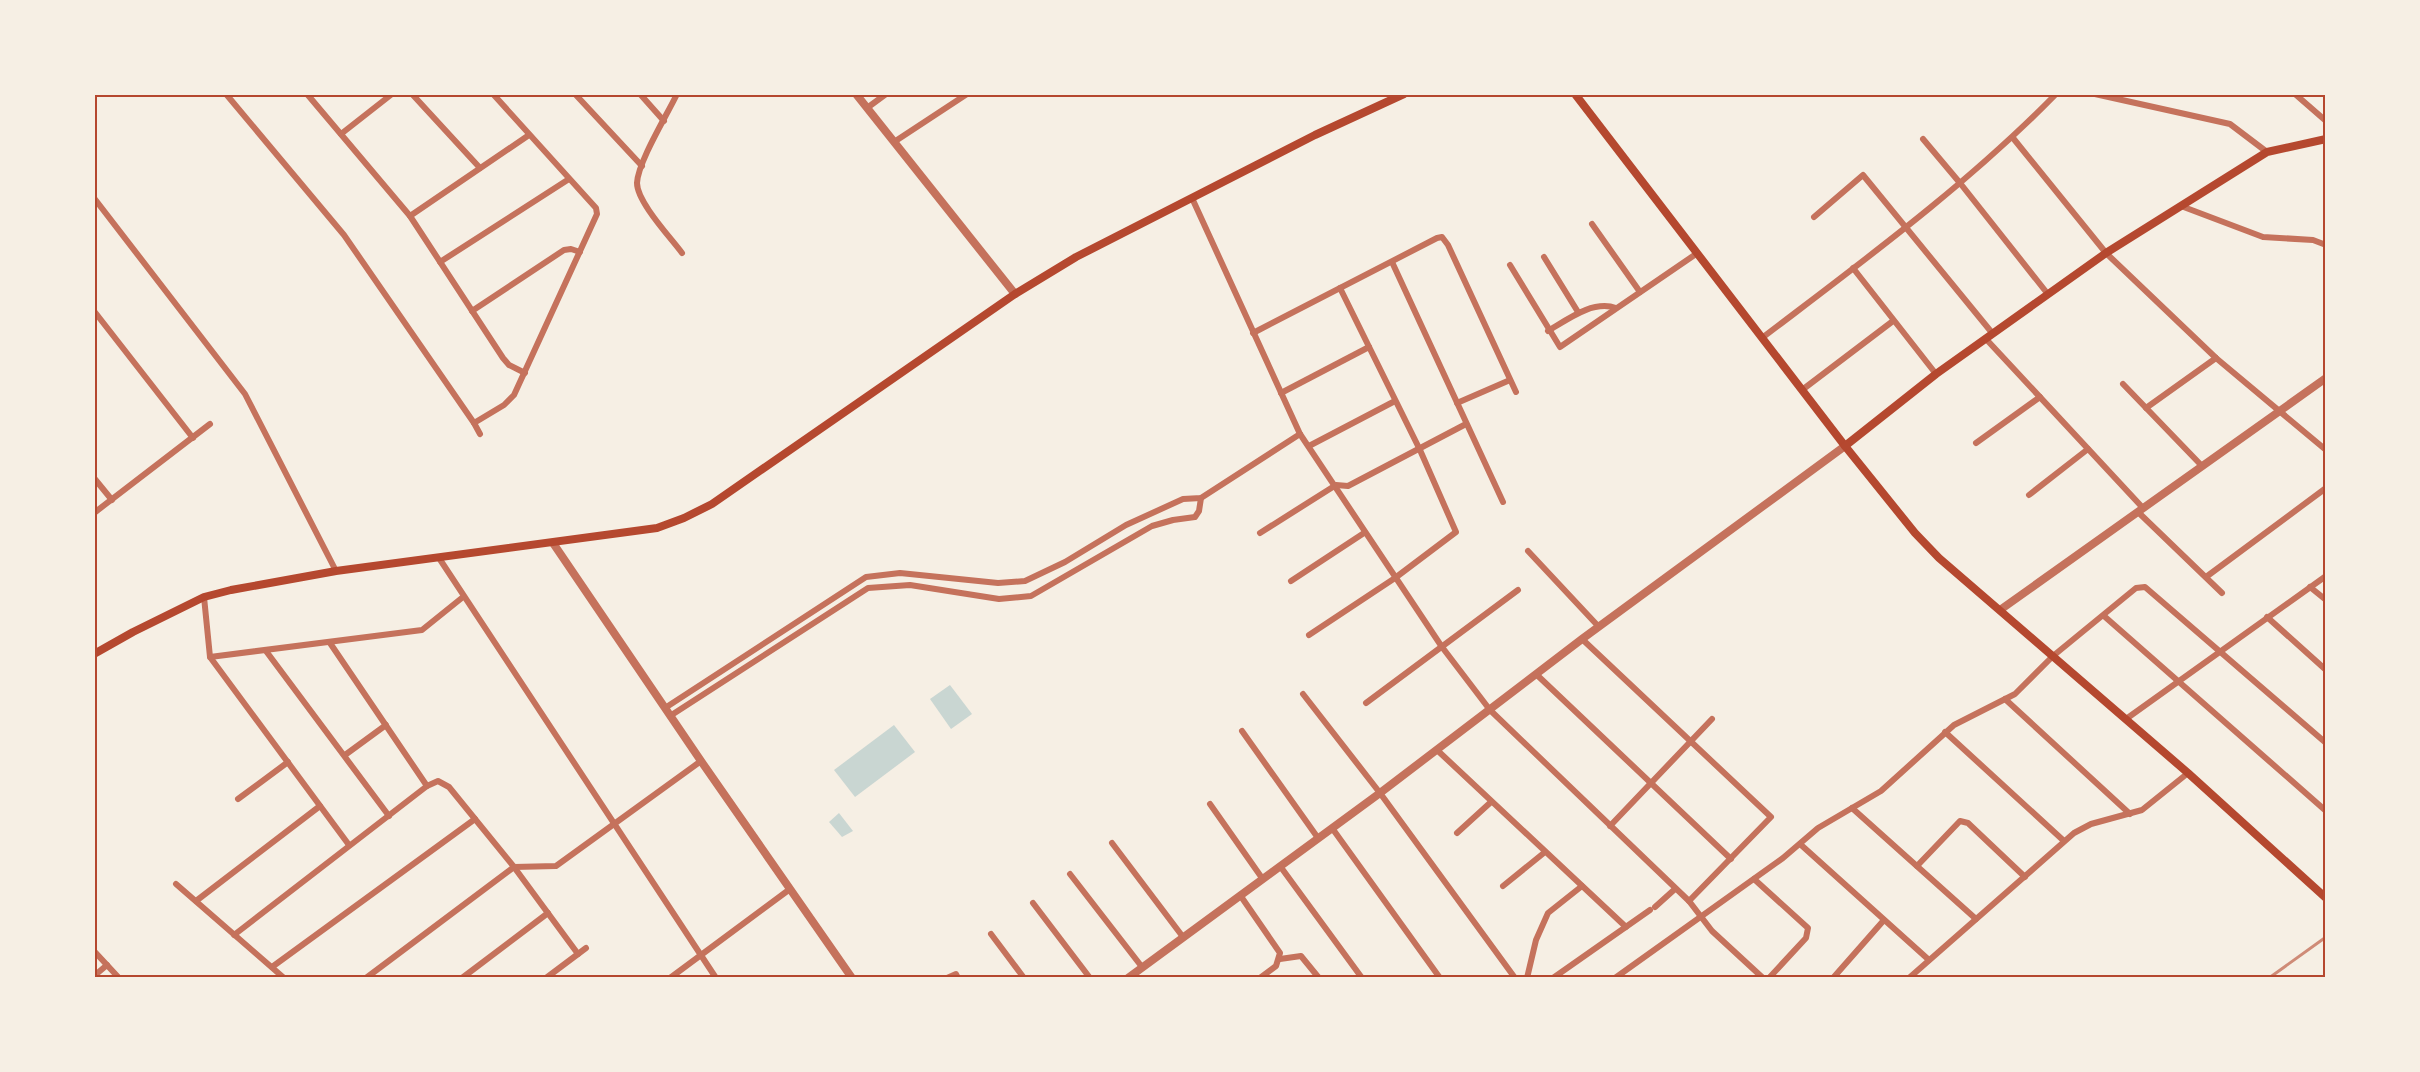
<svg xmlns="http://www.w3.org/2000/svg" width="2420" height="1072" font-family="'Archivo Narrow',sans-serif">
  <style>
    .water { fill: #c9d6d2 }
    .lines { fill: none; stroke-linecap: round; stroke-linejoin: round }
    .minor { stroke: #c5725c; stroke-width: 6 }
    .tertiary { stroke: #c5725c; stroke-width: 8 }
    .secondary { stroke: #b5482f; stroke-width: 8 }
    .rail { stroke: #cf8b77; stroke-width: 3 }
    .neatline { fill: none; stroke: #b5482f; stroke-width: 2 }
  </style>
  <rect width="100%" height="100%" fill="#f6efe4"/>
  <g class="water">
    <polygon points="950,685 972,714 951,729 930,699"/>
    <polygon points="894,725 915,752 855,797 834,770"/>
    <polygon points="839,813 853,831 842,837 829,822"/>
  </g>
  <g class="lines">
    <g class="minor">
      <polyline points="226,94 344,235 474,423"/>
      <polyline points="307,94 410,216 503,358 509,365 525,373"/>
      <polyline points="412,94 480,168"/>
      <polyline points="575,94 642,166"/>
      <polyline points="640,94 664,121"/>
      <path d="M677 94C667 115 638 162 637 183 637 202 671 238 682 253"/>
      <polyline points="2095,94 2230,124 2267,152"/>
      <polyline points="2295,94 2326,121"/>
      <polyline points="867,108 886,94"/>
      <polyline points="341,134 392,94"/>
      <polyline points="2013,138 2106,253 2216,358 2326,450"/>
      <polyline points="1923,139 1960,183 2047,293"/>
      <polyline points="894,142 967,94"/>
      <polyline points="94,198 245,394 336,571"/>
      <polyline points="1192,198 1300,434 1442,647 1490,710 1689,901 1712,931 1763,978"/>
      <polyline points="2181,206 2263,237 2313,240 2326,245"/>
      <polyline points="410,216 529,135"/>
      <polyline points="1814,217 1863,175 1993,334"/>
      <polyline points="1592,224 1640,292"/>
      <polyline points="1544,257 1578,312"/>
      <polyline points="440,262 569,179"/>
      <polyline points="1392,262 1503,502"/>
      <polyline points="1510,265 1560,347 1696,254"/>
      <polyline points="1853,268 1936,374"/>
      <polyline points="94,311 193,438"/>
      <polyline points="472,311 564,250 571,249 580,252"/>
      <path d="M1548 331C1568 319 1593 300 1616 308"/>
      <polyline points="1253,333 1437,238 1442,237 1448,245 1516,392"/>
      <path d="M1762 338C1863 261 1967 185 2056 94"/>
      <polyline points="1986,339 2143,508"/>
      <polyline points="2123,384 2202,466"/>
      <polyline points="1802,390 1893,321"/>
      <polyline points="1281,393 1369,347"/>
      <polyline points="1457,403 1510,380"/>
      <polyline points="2146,408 2216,358"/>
      <polyline points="480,434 474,423 504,405 514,395 597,214 596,208 493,94"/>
      <polyline points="1976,443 2040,397"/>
      <polyline points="1309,446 1395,401"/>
      <polyline points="94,478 112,500"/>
      <polyline points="2029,495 2088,449"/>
      <polyline points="2138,512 2222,593"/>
      <polyline points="94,513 210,424"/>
      <polyline points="1260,533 1336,485 1348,486 1466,424"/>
      <polyline points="1528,551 1599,627"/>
      <polyline points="439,558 716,978"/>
      <polyline points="2206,577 2326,488"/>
      <polyline points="1291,581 1364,533"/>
      <polyline points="2310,587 2326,600"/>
      <polyline points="204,597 210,657 349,845"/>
      <polyline points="2104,616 2326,811"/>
      <polyline points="2267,617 2326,670"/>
      <polyline points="1309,635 1395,578 1456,532 1420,450 1340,288"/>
      <polyline points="1582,639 1771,817 1689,901"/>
      <polyline points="330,643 427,786"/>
      <polyline points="266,651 389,816"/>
      <polyline points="210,657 422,630 463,597"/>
      <polyline points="1537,675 1731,859"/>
      <polyline points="1303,694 1380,793 1515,978"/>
      <polyline points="2005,699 2130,814"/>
      <polyline points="1366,703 1518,590"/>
      <polyline points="665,708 866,577 900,573 998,583 1025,581 1065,562 1126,525 1183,499 1201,498 1300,434"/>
      <polyline points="670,716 868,588 910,585 999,599 1031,596 1152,526 1173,520 1195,517 1199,511 1201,498"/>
      <polyline points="2126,719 2326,576"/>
      <polyline points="1242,731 1318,838"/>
      <polyline points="1945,732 2064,841"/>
      <polyline points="1437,750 1626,927"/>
      <polyline points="345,755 386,725"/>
      <polyline points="238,799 288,762"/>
      <polyline points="1210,804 1262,878"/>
      <polyline points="1852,808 1976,919"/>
      <polyline points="1610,826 1712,719"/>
      <polyline points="1332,828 1440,978"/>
      <polyline points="1457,833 1491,802"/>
      <polyline points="1112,843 1183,937"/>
      <polyline points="1800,844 1929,960"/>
      <polyline points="1280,866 1362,978"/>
      <polyline points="1917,866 1960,821 1968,823 2025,877"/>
      <polyline points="1070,874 1142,967"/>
      <polyline points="1754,879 1808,928 1806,938 1769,978"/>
      <polyline points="176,884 284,978"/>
      <polyline points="1503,886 1545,852"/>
      <polyline points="1240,895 1280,953 1276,966 1260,978"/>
      <polyline points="196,901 320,806"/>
      <polyline points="1033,903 1090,978"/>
      <polyline points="1655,907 1675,889"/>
      <polyline points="991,934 1024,978"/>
      <polyline points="234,935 427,786 438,781 449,787 514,867 578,954"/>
      <polyline points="94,951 119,978"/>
      <polyline points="1280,959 1301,956 1319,978"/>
      <polyline points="272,967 475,819"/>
      <polyline points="94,976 107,965"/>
      <polyline points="366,978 514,867 556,866 701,761"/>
      <polyline points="462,978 548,913"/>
      <polyline points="546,978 586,948"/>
      <polyline points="670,978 790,889"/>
      <polyline points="947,978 956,974 958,978"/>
      <polyline points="1527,978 1536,940 1548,913 1582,886"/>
      <polyline points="1553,978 1650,910"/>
      <polyline points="1615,978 1783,858 1818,828 1881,791 1954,725 2015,694 2053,656 2136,588 2145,587 2326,743"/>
      <polyline points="1833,978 1884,920"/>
      <polyline points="1909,978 2074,833 2091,824 2142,810 2188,773"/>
    </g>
    <g class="tertiary">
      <polyline points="856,94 1015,294"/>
      <polyline points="553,543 701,761 852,978"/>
      <polyline points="2000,610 2326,378"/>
      <polyline points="1128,978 1380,793 1582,639 1845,446"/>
    </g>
    <g class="secondary">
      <polyline points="1575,94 1845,446 1915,533 1939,558 2188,773 2326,898"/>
      <polyline points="1845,446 1936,374 2106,253 2267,152 2326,139"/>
      <polyline points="94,654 133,632 204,597 231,590 336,571 657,528 684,518 712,504 1015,294 1076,257 1315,135 1404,94"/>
    </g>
    <polyline class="rail" points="2269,978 2326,937"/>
  </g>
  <rect width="2420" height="1072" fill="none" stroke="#f6efe4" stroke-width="192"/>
  <rect x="96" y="96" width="2228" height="880" class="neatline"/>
</svg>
